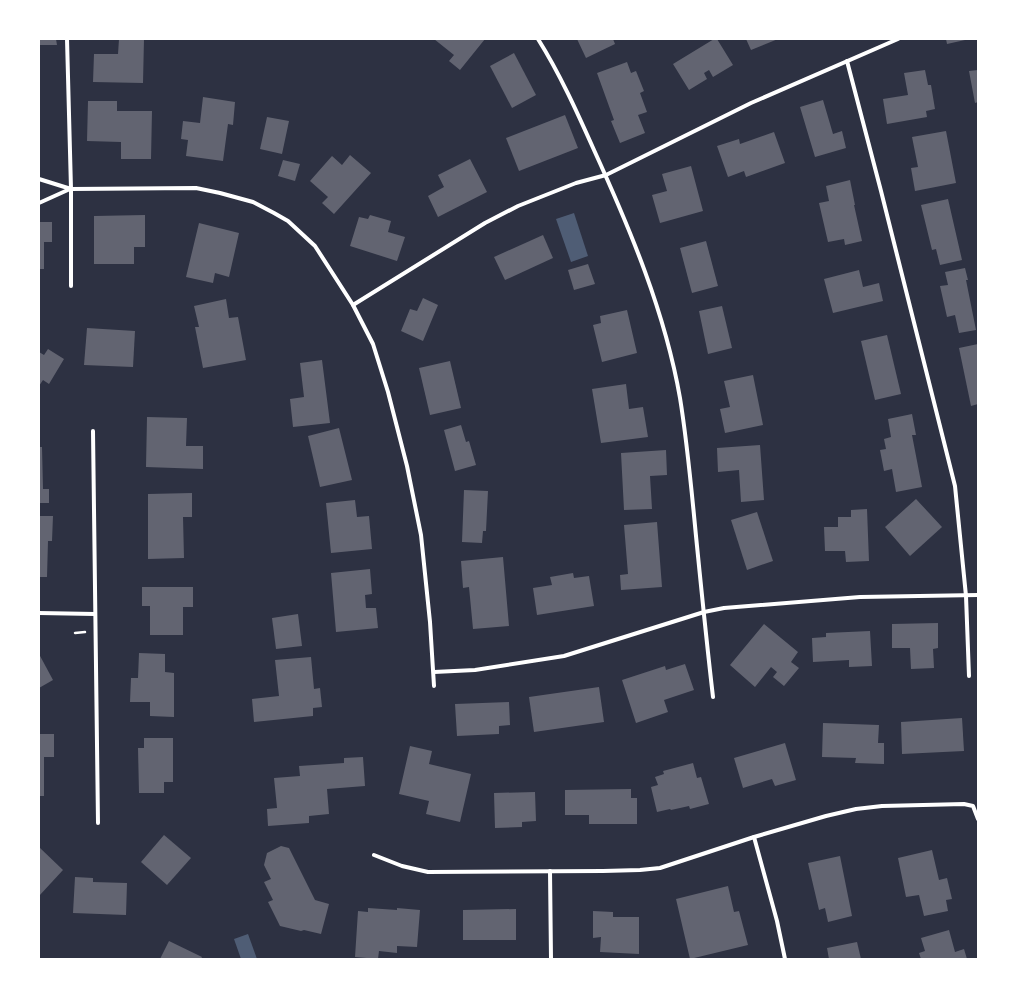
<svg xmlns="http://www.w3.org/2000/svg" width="1017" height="998" font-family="'Alegreya Sans',sans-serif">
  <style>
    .water { fill: #4f5d75 }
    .building { fill: #626471 }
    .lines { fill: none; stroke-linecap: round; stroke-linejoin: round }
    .path { stroke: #fff; stroke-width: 2.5 }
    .minor { stroke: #fff; stroke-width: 4 }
  </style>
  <rect width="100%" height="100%" fill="#2d3142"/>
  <g class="water">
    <polygon points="574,213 588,256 571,262 556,219"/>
    <polygon points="248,934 257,959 241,959 234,939"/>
  </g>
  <g class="building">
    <polygon points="39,39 56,39 57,45 39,45"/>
    <polygon points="119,39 144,39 143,83 93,82 94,54 118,54"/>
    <polygon points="434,39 485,39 460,70 449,61 454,55"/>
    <polygon points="577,39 613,39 615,44 586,58"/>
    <polygon points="714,39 717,39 733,65 713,77 709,70 704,73 707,79 689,90 673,64"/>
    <polygon points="746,39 778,39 751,50"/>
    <polygon points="946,39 965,39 965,40 947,44"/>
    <polygon points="514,53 536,95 512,108 490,66"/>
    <polygon points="627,62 631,73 636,71 644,91 640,93 647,112 638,115 645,133 620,143 611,121 614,120 597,73"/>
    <polygon points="925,70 928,85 931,85 935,109 926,111 927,117 887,124 883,99 908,95 904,73"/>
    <polygon points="978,70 978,102 975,103 969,71"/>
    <polygon points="203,97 235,102 233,125 228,124 223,161 186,156 188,140 181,139 183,121 200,123"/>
    <polygon points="823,100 833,134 842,131 846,148 815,157 800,107"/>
    <polygon points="88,101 117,101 117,111 152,111 151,159 121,159 121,142 87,141"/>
    <polygon points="565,115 578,148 519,171 506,138"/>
    <polygon points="267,117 289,121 282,154 260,149"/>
    <polygon points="946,131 956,183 915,191 911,168 918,167 912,137"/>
    <polygon points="774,132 785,163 746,177 744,171 728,177 717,146 739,139 740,144"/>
    <polygon points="350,155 371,173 334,214 322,203 328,197 310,181 332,156 342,165"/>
    <polygon points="470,159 487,192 438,217 428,196 444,187 438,175"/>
    <polygon points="283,160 300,164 295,181 278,176"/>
    <polygon points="691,166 703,211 660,223 652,195 667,191 662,174"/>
    <polygon points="850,180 855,205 854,205 862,241 845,245 844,239 828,242 819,203 829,201 826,186"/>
    <polygon points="948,199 962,260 940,265 936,249 932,250 921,205"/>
    <polygon points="145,215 145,247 134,247 134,264 94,264 94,216"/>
    <polygon points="370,215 391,221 388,232 405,237 397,261 350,246 359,217 368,219"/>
    <polygon points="39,222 52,222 52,242 44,242 44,269 39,269"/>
    <polygon points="199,223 239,233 229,277 215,273 213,283 186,277"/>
    <polygon points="543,235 553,258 505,280 494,257"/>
    <polygon points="706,241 718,286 692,293 680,248"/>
    <polygon points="588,264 595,284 574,290 568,270"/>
    <polygon points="965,268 968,280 966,280 976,330 959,333 955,315 947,317 940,286 948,285 945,272"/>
    <polygon points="859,270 863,287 879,283 883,301 833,313 824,279"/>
    <polygon points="423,298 438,305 423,341 401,331 410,309 417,311"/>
    <polygon points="226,299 229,318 238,317 246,360 203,368 195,327 199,327 194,306"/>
    <polygon points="722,306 732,348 708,354 699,311"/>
    <polygon points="627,310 637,353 602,362 593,325 601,323 600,316"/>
    <polygon points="87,328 135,331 133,367 84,365"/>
    <polygon points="887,335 901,394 875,400 861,341"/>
    <polygon points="978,344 978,404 971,406 959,348"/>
    <polygon points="48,349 64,359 49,384 43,380 39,386 39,352 44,355"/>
    <polygon points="322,360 330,423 293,427 290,399 304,397 300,363"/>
    <polygon points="450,361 461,408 430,415 419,368"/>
    <polygon points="753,375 763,425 725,433 720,409 730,407 724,381"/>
    <polygon points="626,384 629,409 643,407 648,437 601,443 592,389"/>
    <polygon points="912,414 916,435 912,435 922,487 896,492 892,469 884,471 880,450 886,449 884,439 891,437 888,419"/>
    <polygon points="147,417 187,418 186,446 203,446 203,469 146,467"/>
    <polygon points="461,425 466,442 469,441 476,465 455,471 444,430"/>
    <polygon points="339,428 352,480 320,487 308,436"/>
    <polygon points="760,445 764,500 741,502 739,470 718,472 717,448"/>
    <polygon points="39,447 42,447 43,489 49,489 49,503 39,503"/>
    <polygon points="666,450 667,475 650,476 652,509 624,510 621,453"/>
    <polygon points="464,490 488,491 486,531 483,531 482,543 462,542"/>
    <polygon points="192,493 192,517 183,517 184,558 148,559 148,494"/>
    <polygon points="916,499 942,527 910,556 885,527"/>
    <polygon points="355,500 357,517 369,516 372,549 331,553 326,503"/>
    <polygon points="867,509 869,561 846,562 845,551 825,551 824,527 838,527 838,517 851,517 851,510"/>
    <polygon points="757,512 773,561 747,570 731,520"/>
    <polygon points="39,516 53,516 52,541 48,541 47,577 39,577"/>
    <polygon points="657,522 662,587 621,590 620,575 628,574 624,525"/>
    <polygon points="503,557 509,626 473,629 469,587 463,588 461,561"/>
    <polygon points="370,569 372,594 365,595 366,608 376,608 378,628 336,632 331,573"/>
    <polygon points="573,573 574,578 589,576 594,606 537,615 533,588 552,585 550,577"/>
    <polygon points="142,587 193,587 193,607 183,607 183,635 150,635 150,606 142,606"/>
    <polygon points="298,614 302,646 276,649 272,618"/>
    <polygon points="938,623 938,648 933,649 934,668 911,669 910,648 892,648 892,624"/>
    <polygon points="764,624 798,652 791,662 799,668 784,686 773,677 777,672 771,667 755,687 730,665"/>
    <polygon points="870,631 872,666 849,667 849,660 813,662 812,638 826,637 826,633"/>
    <polygon points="139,653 165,654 165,672 174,673 174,717 150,716 150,702 130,702 131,678 138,678"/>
    <polygon points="39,654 53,680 39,688"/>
    <polygon points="311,657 314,689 320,688 322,707 313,708 313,716 254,722 252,699 279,696 275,660"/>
    <polygon points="685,664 694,690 664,700 668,712 636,723 622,680 665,666 666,670"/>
    <polygon points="599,687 604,722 534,732 529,697"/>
    <polygon points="509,702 510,725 499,726 499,734 457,736 455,704"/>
    <polygon points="962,718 964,751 902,754 901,722"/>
    <polygon points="823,723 879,725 878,743 884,743 884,764 855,763 856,758 822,757"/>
    <polygon points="39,734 54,734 54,757 44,757 44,796 39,796"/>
    <polygon points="144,738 173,738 173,782 164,782 164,793 139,793 138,748 144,748"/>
    <polygon points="785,743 796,780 775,786 772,779 743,788 734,758"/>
    <polygon points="410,746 432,751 429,764 471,774 460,822 426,814 429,801 399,794"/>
    <polygon points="363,757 365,786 327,789 329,814 309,816 309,823 268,826 267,809 277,808 274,778 300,776 299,766 344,763 344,758"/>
    <polygon points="693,763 697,778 701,777 709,804 690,809 689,806 671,810 670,809 657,812 651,787 658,785 655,777 664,774 663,771"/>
    <polygon points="631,789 631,798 637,798 637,824 589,824 589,815 565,815 565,790"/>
    <polygon points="535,792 536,821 522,822 522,827 495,828 494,793"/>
    <polygon points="164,835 191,858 167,885 141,862"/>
    <polygon points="281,846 289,848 315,900 329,904 321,934 304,930 301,931 280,926 268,902 273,900 264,882 271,879 264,865 267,853"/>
    <polygon points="39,847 63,870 39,896"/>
    <polygon points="932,850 939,880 947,878 952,899 946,900 948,911 924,916 919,895 906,897 898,858"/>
    <polygon points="840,856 852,916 828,922 825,908 819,910 808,863"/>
    <polygon points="75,877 93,878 93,882 127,883 126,915 73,913"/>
    <polygon points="728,886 734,912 739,911 748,945 690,959 676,899"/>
    <polygon points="368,908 397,910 397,908 420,910 417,947 397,946 397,953 379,951 378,959 355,957 358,911 368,912"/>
    <polygon points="516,909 516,940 463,940 463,910"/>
    <polygon points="593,911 613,912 613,917 639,917 639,954 600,952 601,937 593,938"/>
    <polygon points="949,930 955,952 964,949 967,959 921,959 919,953 925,951 921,938"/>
    <polygon points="169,941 202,957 201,959 160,959"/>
    <polygon points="857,942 861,959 829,959 827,948"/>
  </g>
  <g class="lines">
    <polyline class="path" points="75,633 85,632"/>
    <g class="minor">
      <polyline points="67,39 71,189 71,286"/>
      <path d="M538 39C560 74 577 112 594 150 630 229 665 312 680 398 688 447 692 496 697 546 702 596 707 646 713 697"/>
      <polyline points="847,61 881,191 955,486 966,596 969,676"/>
      <polyline points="39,179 71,189 196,188 220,193 253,202 274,213 288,221 315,246 353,305 373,344 388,392 407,466 421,535 430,622 434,686"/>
      <polyline points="39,203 70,189"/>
      <polyline points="353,305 485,223 518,206 576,183 606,175 751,103 898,39"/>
      <polyline points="93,431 98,823"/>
      <polyline points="39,613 95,614"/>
      <polyline points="434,672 475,670 564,656 704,612 724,608 860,597 978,595"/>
      <polyline points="754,837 777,921 785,959"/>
      <polyline points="374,855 402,866 428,872 603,871 640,870 660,868 754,837 826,816 856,809 882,806 964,804 973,806 978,819"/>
      <polyline points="550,871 551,959"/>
    </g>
  </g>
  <rect width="1017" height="998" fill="none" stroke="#ffffff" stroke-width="80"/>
</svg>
